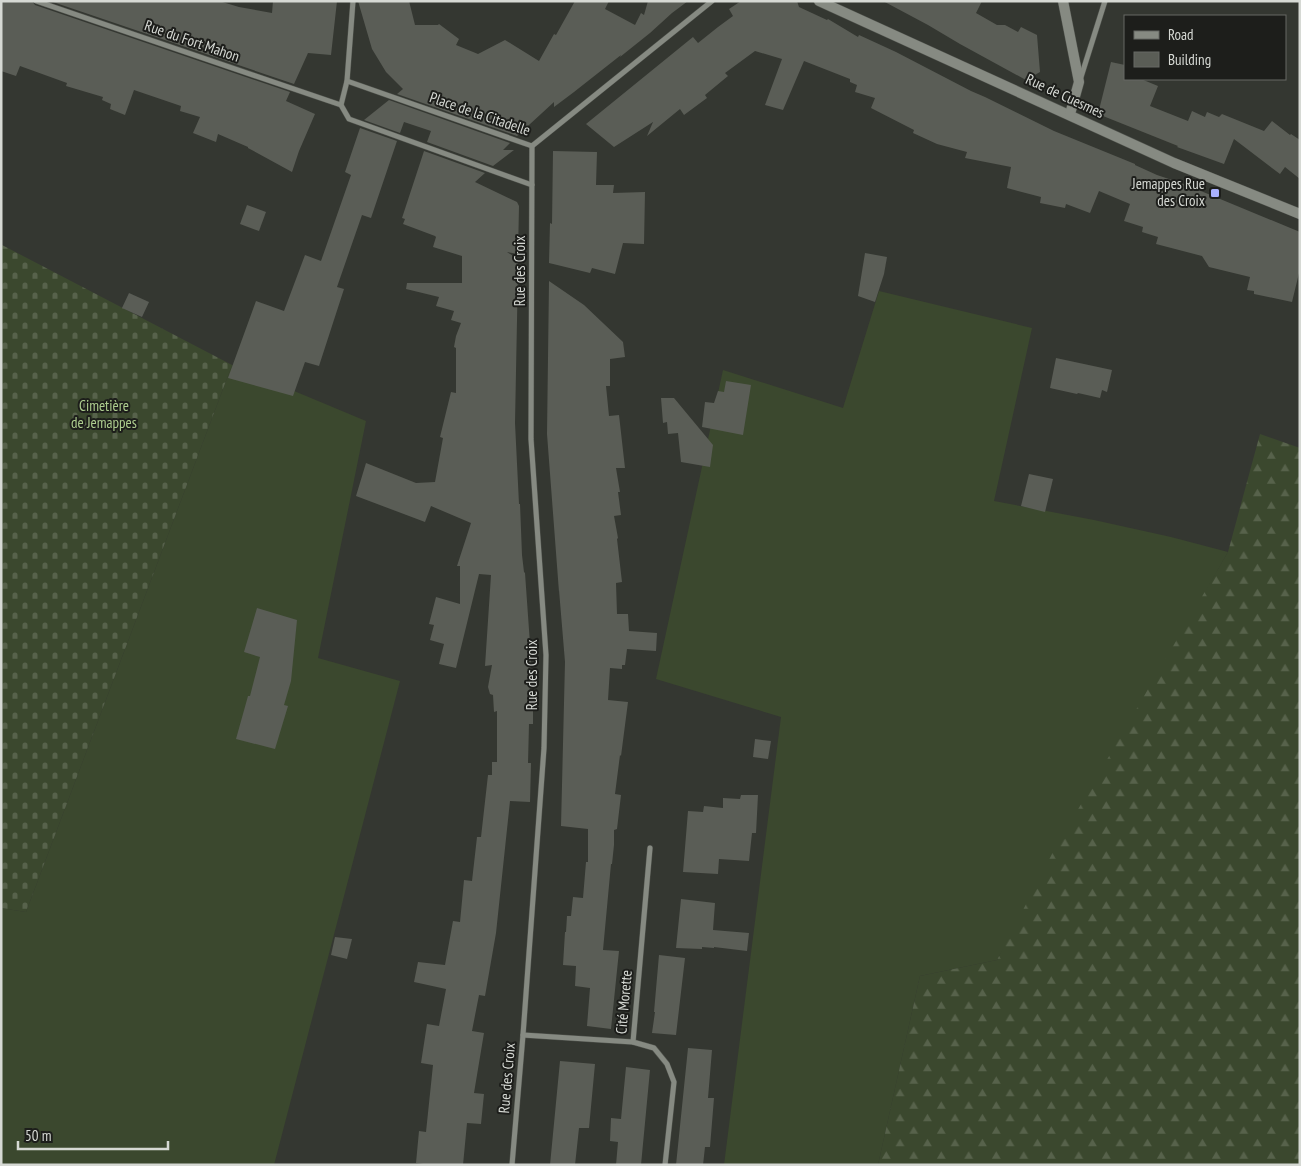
<svg xmlns="http://www.w3.org/2000/svg" width="1301" height="1166" font-family="'PT Sans Narrow',sans-serif">
  <style>
    .grass { fill: #3b482e }
    .forest { fill: url(#forest-firs) }
    .cemetery { fill: url(#cemetery-stones) }
    .building { fill: #5a5d56 }
    .lines { fill: none; stroke-linecap: round; stroke-linejoin: round }
    .street-casing { stroke: #50534d; stroke-width: 6 }
    .secondary-casing { stroke: #50534d; stroke-width: 11 }
    .street { stroke: #868a82; stroke-width: 5 }
    .secondary { stroke: #868a82; stroke-width: 10 }
    .poi-dot { fill: #a9b0fc; stroke: #1d1e1b; stroke-width: 2 }
    .labels { text-anchor: middle; stroke-width: 4; stroke-linejoin: round; paint-order: stroke }
    .street-label { font-size: 15px; fill: #d6d9d4; stroke: #1d1e1b }
    .poi-label { font-size: 15px; fill: #d6d9d4; stroke: #1d1e1b; text-anchor: end }
    .park-label { font-size: 15px; fill: #adcc8e; stroke: #1d1e1b }
  </style>
  <defs>
    <pattern id="forest-firs" width="22" height="20" patternUnits="userSpaceOnUse" patternTransform="scale(1.25)"><rect width="22" height="20" fill="#3b482e"/><path d="M5 1l3.5 6h-7zM16 11l3.5 6h-7z" fill="#57624b"/></pattern>
    <pattern id="cemetery-stones" width="16" height="16" patternUnits="userSpaceOnUse" patternTransform="scale(1.25)"><rect width="16" height="16" fill="#3b482e"/><path d="M2 7V4a2 2 0 0 1 4 0v3zM10 15v-3a2 2 0 0 1 4 0v3z" fill="#57624b"/></pattern>
  </defs>
  <rect width="100%" height="100%" fill="#343731"/>
  <g class="grass">
    <polygon points="879,291 1032,328 994,501 1094,520 1171,537 1228,552 997,960 920,976 878,1165 724,1165 781,717 656,679 723,370 843,408"/>
    <polygon points="232,365 366,421 318,658 400,681 274,1165 1,1165 1,908 26,912"/>
  </g>
  <polygon class="forest" points="1260,434 1300,448 1300,1165 878,1165 920,976 997,960 1052,854 1228,552"/>
  <polygon class="cemetery" points="2,245 232,365 26,912 1,908"/>
  <g class="building">
    <polygon points="1,1 32,1 35,5 290,92 286,101 315,114 299,151 292,172 248,148 248,147 218,134 216,142 193,133 200,117 180,111 181,106 134,90 125,115 110,109 111,104 102,100 103,97 66,86 67,83 20,66 16,76 1,71"/>
    <polygon points="50,1 219,1 239,7 272,13 273,1 337,1 331,55 308,53 294,84"/>
    <polygon points="358,1 409,1 415,25 438,25 439,24 459,39 456,45 478,54 505,40 539,61 554,34 556,35 575,1 609,1 605,9 635,25 641,13 644,15 648,1 688,1 672,13 650,33 620,57 621,55 574,92 554,107 554,102 517,136 397,94 403,89 386,72 372,49"/>
    <polygon points="741,1 797,1 799,7 827,20 828,19 858,37 859,35 896,52 971,91 985,97 1054,131 1135,164 1135,165 1157,175 1184,184 1300,232 1300,269 1292,302 1254,294 1254,291 1247,290 1250,277 1209,267 1202,256 1156,244 1158,237 1142,232 1143,227 1124,221 1130,204 1099,191 1090,213 1066,204 1065,208 1040,203 1041,197 1007,188 1011,167 965,158 967,152 937,144 913,133 914,130 871,108 875,98 855,92 857,85 850,82 850,79 804,61 783,110 765,105 782,59 755,51 725,73 728,76 705,95 707,98 684,115 680,109 647,136 653,122 614,147 586,124 693,37 698,43 718,27 733,16 729,9"/>
    <polygon points="883,1 982,1 976,13 997,25 1005,25 1018,32 1021,27 1037,35 1040,72 1026,80 960,44 928,25"/>
    <polygon points="1111,62 1125,65 1125,79 1141,79 1158,86 1150,106 1188,121 1192,111 1205,117 1207,112 1219,117 1222,114 1264,131 1272,121 1290,135 1291,134 1300,140 1300,179 1285,167 1280,174 1234,139 1224,164 1177,147 1178,146 1098,114"/>
    <polygon points="389,100 510,143 503,150 514,150 493,166 427,142 431,131 404,122 400,133 364,120"/>
    <polygon points="360,128 397,141 371,218 362,215 337,287 344,289 319,366 305,362 293,396 228,378 256,301 284,311 305,255 321,261 351,175 345,172"/>
    <polygon points="424,151 485,173 475,182 517,202 519,206 518,254 507,252 518,259 518,269 515,423 519,504 520,504 522,555 524,572 525,573 531,658 529,707 533,707 533,724 529,724 528,763 531,763 530,802 510,801 496,933 485,996 479,995 472,1031 484,1033 474,1093 484,1094 481,1124 467,1123 463,1165 430,1165 416,1163 419,1131 426,1132 433,1065 421,1063 427,1024 439,1026 446,989 414,982 418,962 445,965 453,921 460,922 464,880 472,881 477,837 481,837 488,775 492,775 492,762 497,762 497,711 494,712 493,695 490,694 488,687 492,665 485,666 491,575 479,574 456,668 439,664 444,644 430,640 434,625 429,624 436,597 460,604 460,566 457,566 471,523 431,506 425,522 356,496 366,463 416,483 435,482 443,438 440,437 451,392 456,393 456,348 454,347 456,336 461,323 451,320 454,311 436,306 439,297 406,289 407,283 462,283 462,256 433,247 436,237 435,236 403,224 405,219 402,218"/>
    <polygon points="553,151 597,152 596,185 614,185 613,193 645,192 644,244 623,243 615,274 592,268 590,273 549,263 550,223 552,224"/>
    <polygon points="247,205 266,212 259,231 240,224"/>
    <polygon points="865,253 887,257 884,274 875,302 858,296"/>
    <polygon points="549,281 584,305 623,342 625,357 610,359 610,386 606,386 609,416 619,415 625,468 616,468 620,492 618,492 621,515 614,516 618,538 617,539 622,582 616,583 617,614 628,614 629,631 657,633 656,651 627,649 625,665 622,665 622,669 610,668 608,700 628,702 621,756 620,755 615,794 621,795 617,829 614,830 614,845 612,864 611,864 603,950 619,951 611,1029 587,1026 590,988 575,986 576,966 563,965 565,932 566,932 567,916 571,916 573,897 583,898 586,862 588,862 588,829 561,826 565,662 559,590 559,592 547,434"/>
    <polygon points="129,293 149,302 142,317 122,308"/>
    <polygon points="1056,358 1112,370 1107,392 1102,390 1100,398 1078,393 1077,394 1050,388"/>
    <polygon points="726,381 751,385 743,435 702,427 705,402 714,403 718,391 724,392"/>
    <polygon points="661,398 674,398 713,445 710,467 681,462 678,433 668,434 667,422 663,423"/>
    <polygon points="1029,474 1053,479 1045,512 1021,506"/>
    <polygon points="257,608 297,620 291,681 284,705 288,706 275,749 236,739 248,696 250,696 260,657 244,652"/>
    <polygon points="755,739 771,741 768,759 753,757"/>
    <polygon points="741,795 758,795 756,833 752,833 749,861 719,859 718,874 683,872 688,811 703,812 704,806 723,808 723,798 740,799"/>
    <polygon points="681,899 715,903 713,930 749,933 747,951 714,947 714,948 702,947 702,949 676,948"/>
    <polygon points="335,937 352,939 347,959 331,955"/>
    <polygon points="659,955 685,958 676,1035 652,1033 655,1012 654,1012"/>
    <polygon points="688,1048 712,1050 708,1098 714,1098 710,1147 705,1147 703,1165 676,1165"/>
    <polygon points="560,1061 595,1064 589,1128 579,1128 575,1165 550,1165"/>
    <polygon points="626,1067 650,1070 641,1165 616,1165 618,1142 610,1141 611,1118 621,1119"/>
  </g>
  <g class="lines">
    <defs>
      <g id="street">
        <polyline points="36,1 341,105"/>
        <polyline points="353,1 347,81 341,105 349,119 532,185"/>
        <polyline points="1081,77 1105,1"/>
        <polyline points="347,81 532,146"/>
        <polyline points="532,146 712,1"/>
        <polyline points="650,848 633,1042 654,1048 667,1064 674,1082 665,1165"/>
        <polyline points="523,1035 633,1042"/>
        <polyline points="512,1165 523,1035 544,748 546,655 531,439 532,146"/>
      </g>
      <g id="secondary">
        <polyline points="819,1 1174,163 1300,214"/>
        <polyline points="1063,1 1079,82 1070,114"/>
      </g>
    </defs>
    <use href="#street" class="street-casing"/>
    <use href="#secondary" class="secondary-casing"/>
    <use href="#street" class="street"/>
    <use href="#secondary" class="secondary"/>
  </g>
  <rect class="poi-dot" x="1210" y="188" width="10" height="10" rx="2.5"/>
  <g class="labels">
    <g class="street-label">
      <text transform="translate(192 41) rotate(19)" y="5">Rue du Fort Mahon</text>
      <text transform="translate(1065 96) rotate(25)" y="5">Rue de Cuesmes</text>
      <text transform="translate(480 114) rotate(19)" y="5">Place de la Citadelle</text>
      <text transform="translate(520 271) rotate(-90)" y="5">Rue des Croix</text>
      <text transform="translate(532 675) rotate(-90)" y="5">Rue des Croix</text>
      <text transform="translate(624 1002) rotate(-85)" y="5">Cité Morette</text>
      <text transform="translate(507 1078) rotate(-85)" y="5">Rue des Croix</text>
    </g>
    <g class="poi-label">
      <text x="1205" y="189">Jemappes Rue<tspan x="1205" dy="17">des Croix</tspan></text>
    </g>
    <g class="park-label">
      <text x="104" y="411">Cimetière<tspan x="104" dy="17">de Jemappes</tspan></text>
    </g>
  </g>
  <rect width="1301" height="1166" fill="none" stroke="#d6d9d4" stroke-width="5"/>
  <rect x="1124" y="15" width="162" height="65" fill="#1d1e1b" stroke="#676965"/>
  <rect x="1134" y="31" width="25" height="8" fill="#868a82" stroke="#676965"/>
  <text x="1168" y="40" font-size="15" fill="#d6d9d4">Road</text>
  <rect x="1134" y="52" width="25" height="15" fill="#5a5d56" stroke="#676965"/>
  <text x="1168" y="65" font-size="15" fill="#d6d9d4">Building</text>
  <path d="M18 1141v8h150v-8" fill="none" stroke="#d6d9d4" stroke-width="2.5"/>
  <text x="25" y="1141" font-size="15" fill="#d6d9d4" stroke="#1d1e1b" stroke-width="4" paint-order="stroke">50 m</text>
</svg>
